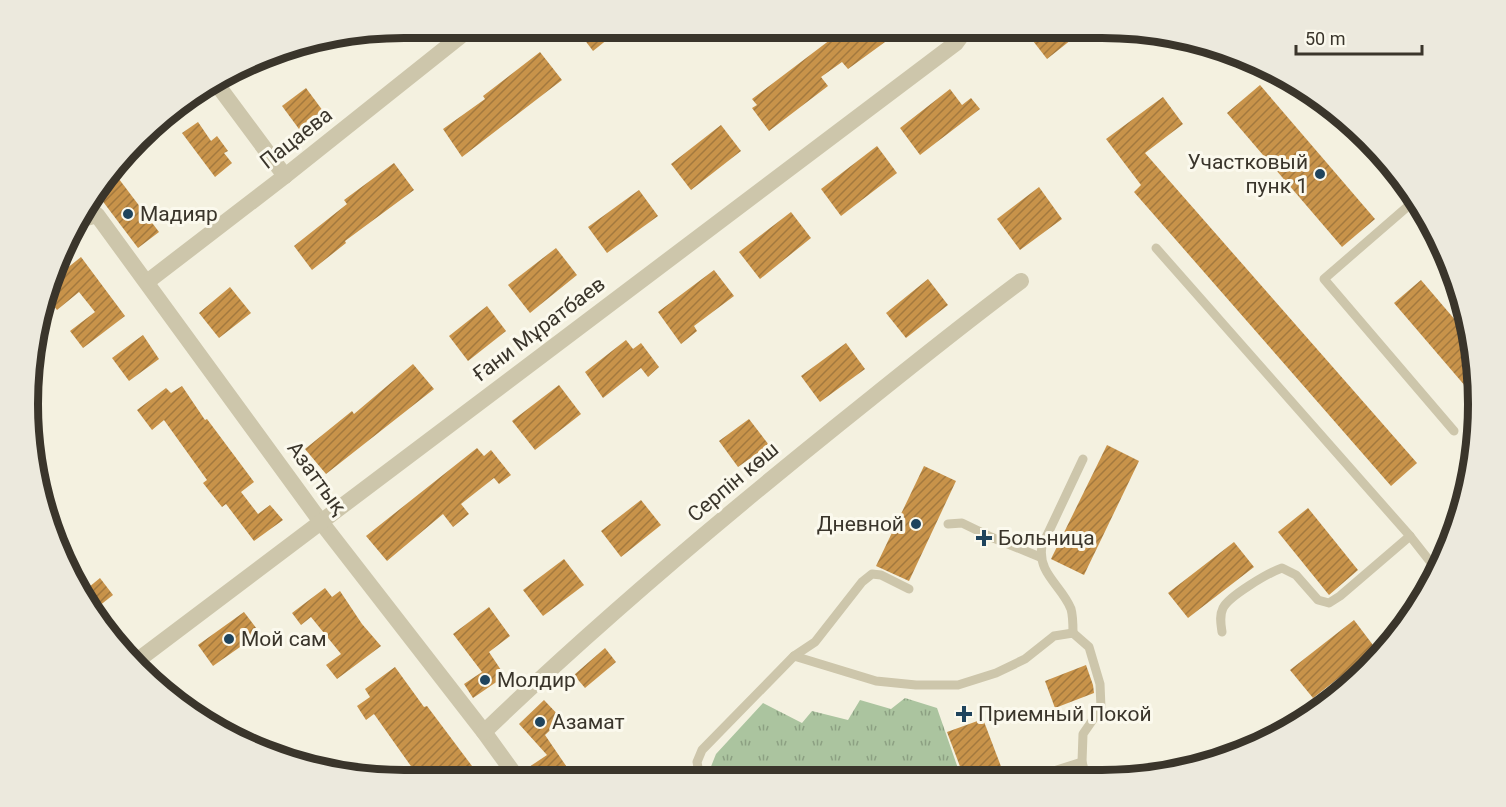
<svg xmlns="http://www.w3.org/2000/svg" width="1506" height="807" font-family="Roboto,sans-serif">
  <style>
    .park { fill: url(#park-tufts) }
    .building { fill: url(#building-hatch) }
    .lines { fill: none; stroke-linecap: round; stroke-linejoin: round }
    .service { stroke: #cdc6ab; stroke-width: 9 }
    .minor { stroke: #cdc6ab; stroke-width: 16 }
    .poi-dot { fill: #1f445d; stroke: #fbf9ed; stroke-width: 2 }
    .labels { text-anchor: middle; stroke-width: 6; stroke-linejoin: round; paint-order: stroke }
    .street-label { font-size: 21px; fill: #3a352b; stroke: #fbf9ed }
    .poi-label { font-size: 21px; fill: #3a352b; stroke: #fbf9ed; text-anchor: start }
    .rim { fill: none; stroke: #3a352b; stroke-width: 8 }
  </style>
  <defs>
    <pattern id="park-tufts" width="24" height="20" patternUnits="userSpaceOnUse" patternTransform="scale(1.5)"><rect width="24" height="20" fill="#abc49f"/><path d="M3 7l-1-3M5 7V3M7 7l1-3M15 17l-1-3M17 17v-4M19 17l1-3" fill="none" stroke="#8ca082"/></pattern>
    <pattern id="building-hatch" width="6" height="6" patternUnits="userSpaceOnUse" patternTransform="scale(1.5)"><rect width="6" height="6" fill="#c8934a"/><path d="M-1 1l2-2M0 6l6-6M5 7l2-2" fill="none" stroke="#a3793e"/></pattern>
  </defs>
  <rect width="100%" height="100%" fill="#f4f1e0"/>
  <polygon class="park" points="905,698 937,708 961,777 714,778 710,769 716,754 763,703 802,723 812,711 848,720 860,700 891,709"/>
  <g class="building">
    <polygon points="575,27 623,27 593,51"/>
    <polygon points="847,27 900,28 883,39 885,42 848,69 842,62 821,77 828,86 769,131 752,108 757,105 752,99"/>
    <polygon points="1023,28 1086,28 1047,59"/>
    <polygon points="540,52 562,80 462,157 443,129 485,99 483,96"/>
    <polygon points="1260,85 1375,219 1342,247 1227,113"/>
    <polygon points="306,88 323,111 299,129 282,106"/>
    <polygon points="950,89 962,105 971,98 980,109 920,155 900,128"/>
    <polygon points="1163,97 1183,124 1145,153 1417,463 1391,486 1134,192 1141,185 1106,139"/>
    <polygon points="198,122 211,141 217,136 228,151 224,153 232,163 215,177 182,133"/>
    <polygon points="721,125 741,151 691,190 671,164"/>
    <polygon points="877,146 897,173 841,216 821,189"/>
    <polygon points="394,163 414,190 345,241 346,243 312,270 294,246 347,204 344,200"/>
    <polygon points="119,179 159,232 138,248 98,195"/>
    <polygon points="1039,187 1062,219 1020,250 997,219"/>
    <polygon points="639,190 658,216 607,253 588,227"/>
    <polygon points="791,212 811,238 760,279 739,252"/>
    <polygon points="556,248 577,275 530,313 508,285"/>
    <polygon points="81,257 125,316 83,348 70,331 95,312 79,292 57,310 45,295 51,281"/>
    <polygon points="714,270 734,296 694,326 697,331 681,344 658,312"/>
    <polygon points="928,279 948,305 906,338 886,313"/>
    <polygon points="1421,280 1468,335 1472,394 1394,303"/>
    <polygon points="230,287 251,313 219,338 199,313"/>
    <polygon points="487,306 506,331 468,361 449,336"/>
    <polygon points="143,335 159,359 129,381 112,358"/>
    <polygon points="626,340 633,349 641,343 659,367 648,377 641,368 603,398 585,372"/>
    <polygon points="846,343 865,369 820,402 801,376"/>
    <polygon points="413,364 434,389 326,474 305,449 352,411 354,414"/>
    <polygon points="559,385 581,414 535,450 512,421"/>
    <polygon points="182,386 205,420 207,419 254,482 241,492 258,514 270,505 283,520 254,541 226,504 222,507 203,483 207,480 164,420 152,430 137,410 166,388 171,393"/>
    <polygon points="749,419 769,445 738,467 719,441"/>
    <polygon points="1107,445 1139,461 1084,575 1051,559"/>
    <polygon points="477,448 484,456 491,450 511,475 499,484 494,478 461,504 469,514 453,527 443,514 387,561 366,536"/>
    <polygon points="924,466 956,481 909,581 876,566"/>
    <polygon points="641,500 661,525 621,557 601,531"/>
    <polygon points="1308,508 1358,570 1329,595 1278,532"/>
    <polygon points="1234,542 1254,567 1188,618 1168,593"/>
    <polygon points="564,559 584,585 543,616 523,590"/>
    <polygon points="100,578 113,595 94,610 83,592"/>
    <polygon points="325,588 332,597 340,591 362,624 381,646 337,679 326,665 341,654 311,617 301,625 292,613"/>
    <polygon points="489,607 510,636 489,652 505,676 473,698 464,684 482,672 453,634"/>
    <polygon points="244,612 260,633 213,666 198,645"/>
    <polygon points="1354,620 1376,649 1313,698 1290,670"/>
    <polygon points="605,648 616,662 585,688 574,675"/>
    <polygon points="1086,665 1093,685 1094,693 1055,708 1045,681"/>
    <polygon points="395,667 424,707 427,706 472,766 454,779 399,779 413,769 374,714 366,720 357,706 370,697 365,689"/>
    <polygon points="544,700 562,719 545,735 575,779 532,779 526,769 547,755 519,724"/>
    <polygon points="983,719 1005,777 964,777 947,732"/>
  </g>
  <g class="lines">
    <g class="service">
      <polyline points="1414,201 1324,279 1454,431"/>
      <polyline points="1156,248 1410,536 1436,569"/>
      <polyline points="948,524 962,523 991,537 1040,557"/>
      <path d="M1222 632C1221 624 1219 616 1223 608 1229 596 1268 573 1282 568L1296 575 1318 600 1329 603 1340 596 1410 536"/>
      <path d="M1073 633C1073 626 1073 616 1071 609 1062 586 1037 573 1042 546L1083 459"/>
      <polyline points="794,656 815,642 862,582 872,574 881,575 909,589"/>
      <polyline points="1038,776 1082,762"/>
      <polyline points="700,778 697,762 702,750 794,656 876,681 916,685 958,685 996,673 1025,659 1054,636 1073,633 1089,647 1100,684 1101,708 1083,734 1082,762 1086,777"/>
    </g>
    <g class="minor">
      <polyline points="216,83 285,176"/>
      <polyline points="79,220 97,215 321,522 484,732 518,779"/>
      <polyline points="147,282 285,176 472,27"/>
      <polyline points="134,663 956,43 967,28"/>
      <path d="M484 732C597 623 717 522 839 424 899 376 959 327 1021 281"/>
    </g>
  </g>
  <g class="poi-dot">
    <circle cx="1320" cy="174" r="6"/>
    <circle cx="128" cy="214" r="6"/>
    <circle cx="916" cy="524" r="6"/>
    <path d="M981 529h6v6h6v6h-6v6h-6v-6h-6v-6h6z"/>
    <circle cx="229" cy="639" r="6"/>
    <circle cx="485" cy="680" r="6"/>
    <path d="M961 705h6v6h6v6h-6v6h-6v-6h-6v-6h6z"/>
    <circle cx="540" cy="722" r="6"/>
  </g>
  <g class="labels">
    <g class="street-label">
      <text transform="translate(296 138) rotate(-38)" y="7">Пацаева</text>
      <text transform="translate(539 329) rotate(-37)" y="7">Ғани Мұратбаев</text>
      <text transform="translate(317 478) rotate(54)" y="7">Азаттық</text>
      <text transform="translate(733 482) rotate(-40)" y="7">Серпін көш</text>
    </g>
    <g class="poi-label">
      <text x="1308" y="169" text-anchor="end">Участковый<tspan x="1308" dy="24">пунк 1</tspan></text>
      <text x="140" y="221">Мадияр</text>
      <text x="904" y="531" text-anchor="end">Дневной</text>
      <text x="998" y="545">Больница</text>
      <text x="241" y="646">Мой сам</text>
      <text x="497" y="687">Молдир</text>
      <text x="978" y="721">Приемный Покой</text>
      <text x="552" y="729">Азамат</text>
    </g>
  </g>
  <path d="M0 0H1506V807H0ZM404 38H1102A366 366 0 0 1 1468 404V404A366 366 0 0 1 1102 770H404A366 366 0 0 1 38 404V404A366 366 0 0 1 404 38Z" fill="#ece9dd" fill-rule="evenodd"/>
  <path class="rim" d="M404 38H1102A366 366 0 0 1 1468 404V404A366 366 0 0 1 1102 770H404A366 366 0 0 1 38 404V404A366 366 0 0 1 404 38Z"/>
  <path d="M1296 45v9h126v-9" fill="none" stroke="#3a352b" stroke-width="3"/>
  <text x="1305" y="45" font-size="18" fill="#3a352b" stroke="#fbf9ed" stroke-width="4.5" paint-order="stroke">50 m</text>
</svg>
